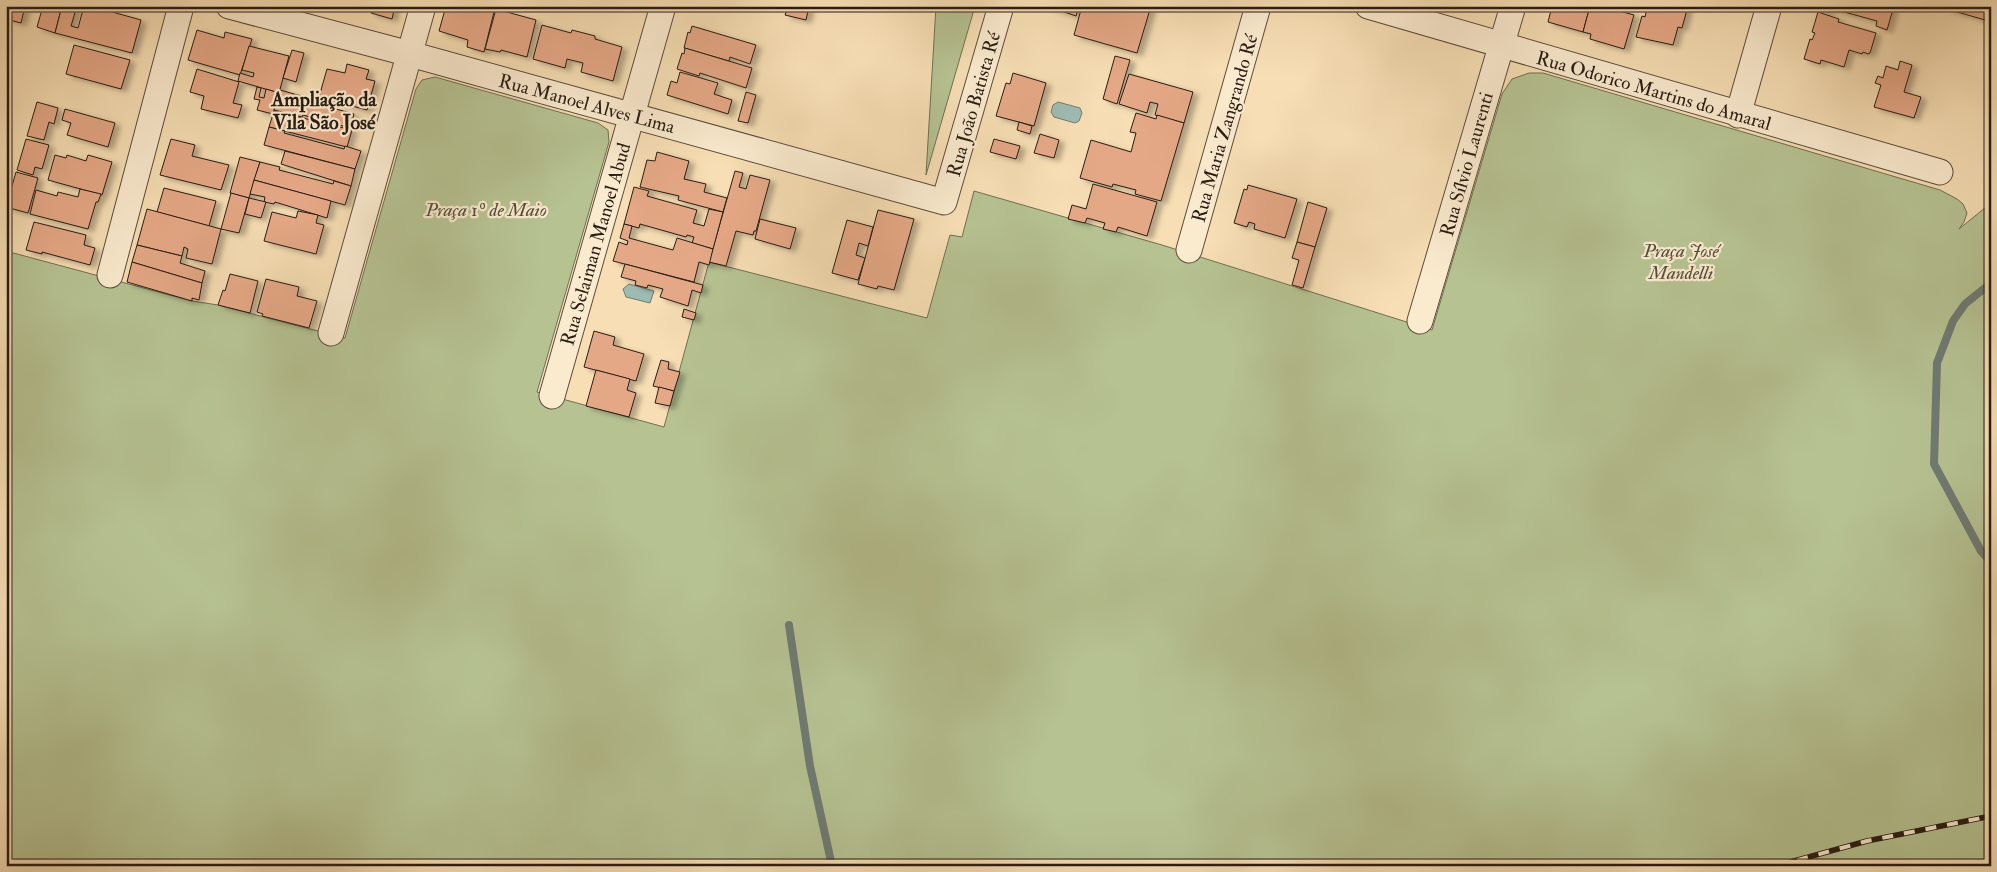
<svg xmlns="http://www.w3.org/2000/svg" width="1997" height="872" font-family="'IM FELL Double Pica',serif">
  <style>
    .green { fill: #b6c292; stroke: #706f53 }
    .water { fill: #9ebbb3; stroke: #6f7b73 }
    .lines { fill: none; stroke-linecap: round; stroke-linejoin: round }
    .stream { stroke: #6f7b73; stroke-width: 8 }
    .building { fill: #e5a886; stroke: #291c14; filter: url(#shadow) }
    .street-casing { stroke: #5c4c3c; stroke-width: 27 }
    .street { stroke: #faeace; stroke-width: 25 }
    .rail-casing { stroke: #291c14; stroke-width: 5.5 }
    .rail { stroke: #faeace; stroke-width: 4; stroke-dasharray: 11; stroke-linecap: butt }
    .labels { text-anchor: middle; stroke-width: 4.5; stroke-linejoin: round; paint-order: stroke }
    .street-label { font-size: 19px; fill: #291c14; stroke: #faeace }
    .park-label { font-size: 19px; font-style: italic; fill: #534e3a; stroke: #faeace }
    .neighbourhood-label { font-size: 20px; font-weight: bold; fill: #291c14; stroke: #faeace }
  </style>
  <defs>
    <filter id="shadow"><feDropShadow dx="5.5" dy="3" stdDeviation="2.5" flood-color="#0004"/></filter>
  </defs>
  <rect width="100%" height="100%" fill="#f7deb4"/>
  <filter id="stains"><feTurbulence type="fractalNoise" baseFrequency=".004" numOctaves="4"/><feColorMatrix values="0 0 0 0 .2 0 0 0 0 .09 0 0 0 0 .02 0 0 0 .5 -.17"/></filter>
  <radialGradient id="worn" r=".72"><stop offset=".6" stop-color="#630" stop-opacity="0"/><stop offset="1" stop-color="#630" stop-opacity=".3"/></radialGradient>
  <g class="green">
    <polygon points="936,6 975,6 926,175"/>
    <polygon points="1529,73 1543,73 1940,190 1957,199 1963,204 1967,213 1964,222 1959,229 1991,203 1991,866 6,866 6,251 192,301 218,305 345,338 416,89 422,80 435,77 598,123 608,130 609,142 537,392 664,427 709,262 927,318 950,235 962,237 974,191 1162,245 1432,330 1502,94 1512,79"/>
  </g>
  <g class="water">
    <polygon points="1058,102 1080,108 1082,113 1079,121 1075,123 1054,117 1051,112 1053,105"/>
    <polygon points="629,284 654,291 650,303 626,297 623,289"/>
  </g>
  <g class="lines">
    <g class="stream">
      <polyline points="1991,283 1965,304 1953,321 1937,363 1934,464 1981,551 1991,562"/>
      <polyline points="789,625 810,766 832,866"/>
    </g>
  </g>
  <g class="building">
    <polygon points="6,6 25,6 21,23 6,19"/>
    <polygon points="43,6 62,6 55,33 37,27"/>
    <polygon points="62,6 77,6 71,26 78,28 84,6 91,6 141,20 132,53 55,33"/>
    <polygon points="361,6 395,6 392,19 371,13 372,9"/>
    <polygon points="446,6 485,6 484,10 494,12 484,52 467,47 468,40 439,31"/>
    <polygon points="788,6 809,6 806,20 785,15"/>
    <polygon points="1047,6 1079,6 1076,16"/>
    <polygon points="1082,6 1151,6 1137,53 1074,35"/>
    <polygon points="1552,6 1590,6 1583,32 1548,22"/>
    <polygon points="1590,6 1601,6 1634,15 1624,49 1590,39 1591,34 1583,32"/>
    <polygon points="1642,6 1688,6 1682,28 1678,27 1673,45 1636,37 1642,16 1645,17 1647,8"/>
    <polygon points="1809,6 1894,6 1887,30 1876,26 1877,21 1830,8 1829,12"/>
    <polygon points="1948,6 1989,6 1985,20 1947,9"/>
    <polygon points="496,9 536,20 527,57 501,50 500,52 485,49"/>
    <polygon points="1818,12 1839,19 1838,22 1876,33 1870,53 1868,54 1863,52 1862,54 1849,50 1844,67 1821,60 1820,64 1804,59 1810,39 1812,40 1815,33 1812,32"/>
    <polygon points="542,25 571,33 572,30 595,36 595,39 622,47 613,81 581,72 583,63 567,59 565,68 533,59"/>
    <polygon points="692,26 756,45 750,64 730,57 729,61 684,48 688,32 690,33"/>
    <polygon points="197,30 224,38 225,32 252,39 240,75 188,60"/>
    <polygon points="74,45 130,60 121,89 66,74"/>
    <polygon points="249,46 289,56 279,93 238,81 240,73 253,77 254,73 242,70"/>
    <polygon points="685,48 752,68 746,88 700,73 699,76 677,69 682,53 684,54"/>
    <polygon points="292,50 304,53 296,82 283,78"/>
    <polygon points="1115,56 1130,60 1117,104 1103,99"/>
    <polygon points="1900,61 1912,65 1904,92 1921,97 1914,118 1874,107 1881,85 1875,83 1878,76 1883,78 1886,66 1898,70"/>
    <polygon points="347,64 369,70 366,79 375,81 367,110 319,97 327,69 345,73"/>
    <polygon points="197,69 239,82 233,103 242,105 238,118 201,109 204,96 190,92"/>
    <polygon points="680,72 718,83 714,94 732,100 728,114 667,95 671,81 677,83"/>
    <polygon points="1013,73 1046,83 1034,126 996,116 1006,83 1010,84"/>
    <polygon points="1129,74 1193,92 1184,123 1155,115 1158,104 1150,102 1147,113 1119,104"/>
    <polygon points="257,87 261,88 259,97 264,98 266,89 279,93 273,114 257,110 260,100 254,99"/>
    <polygon points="280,90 308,98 307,101 354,114 350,128 303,115 302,117 274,110"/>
    <polygon points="746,92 756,95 748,123 738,121"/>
    <polygon points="37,102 58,108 54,124 49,122 44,140 27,136"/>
    <polygon points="65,109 115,123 108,147 67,135 71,123 62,120"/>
    <polygon points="274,111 352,130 347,147 269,127"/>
    <polygon points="1136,113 1156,119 1157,115 1184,123 1161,201 1135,194 1136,190 1113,184 1112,187 1080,178 1091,140 1131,152 1136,133 1130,132"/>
    <polygon points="1019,122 1032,126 1030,134 1017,130"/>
    <polygon points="269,127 285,131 284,133 344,149 345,146 361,151 355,169 264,145"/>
    <polygon points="1040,134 1059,140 1054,158 1034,153"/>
    <polygon points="26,139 49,145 42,169 35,167 33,175 17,170"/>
    <polygon points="171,139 195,145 192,156 229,165 221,190 160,175"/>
    <polygon points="994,139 1020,146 1016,159 990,152"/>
    <polygon points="285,151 355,169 351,186 281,164"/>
    <polygon points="657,152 689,161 684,179 706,184 704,192 727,198 723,212 678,200 679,196 640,187 647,160 655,161"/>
    <polygon points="55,155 66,158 67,155 86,161 88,155 112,162 102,195 48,180"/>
    <polygon points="240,157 260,162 249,198 230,193"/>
    <polygon points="260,162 280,167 279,170 333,184 334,181 351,186 345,205 254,180"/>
    <polygon points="735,171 743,173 739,187 746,189 750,175 770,180 756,231 754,231 753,235 736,231 726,266 709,262"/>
    <polygon points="16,172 38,178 28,213 6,207"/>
    <polygon points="254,180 331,201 327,218 275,202 274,204 264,202 265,197 250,194"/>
    <polygon points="1093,184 1157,202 1147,236 1118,227 1116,232 1103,229 1105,223 1087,218 1085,223 1068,219 1072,205 1086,209"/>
    <polygon points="1248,185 1297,199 1285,238 1254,229 1255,224 1249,222 1247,227 1234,223 1244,189 1247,190"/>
    <polygon points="634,187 649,191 647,196 697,210 693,223 704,226 709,209 723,212 713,249 692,243 694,237 687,235 686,237 640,224 639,228 624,224"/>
    <polygon points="164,188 216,201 209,226 157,212"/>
    <polygon points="80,189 101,194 98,202 96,202 88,229 30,214 36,190 57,196 58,192 78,197"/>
    <polygon points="231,193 249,198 239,233 221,229"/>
    <polygon points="249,198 266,202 261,218 245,214"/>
    <polygon points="1308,202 1327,208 1315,247 1297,242"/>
    <polygon points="147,209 221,229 212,264 186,258 188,249 184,247 182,256 137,245"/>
    <polygon points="878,210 914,219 894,290 878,286 877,289 858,284"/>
    <polygon points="298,211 318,215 316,223 324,225 316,254 264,241 272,212 296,218"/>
    <polygon points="760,219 796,228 790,249 755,239"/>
    <polygon points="847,220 873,227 868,246 859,243 856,255 865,258 858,280 832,273"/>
    <polygon points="34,222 86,235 84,245 95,248 90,265 42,252 42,254 26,250"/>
    <polygon points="624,224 632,226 629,238 673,250 677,238 713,249 709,265 699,262 694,282 613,261 619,242 627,245 628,241 620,238"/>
    <polygon points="1297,242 1315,247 1303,288 1292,285 1299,260 1292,258"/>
    <polygon points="137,245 182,256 180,263 205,271 202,283 132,262"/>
    <polygon points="132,262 202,283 199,300 192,298 192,301 127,282"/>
    <polygon points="625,264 703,285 701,293 692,290 688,306 660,297 663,289 648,285 647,288 635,285 636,281 621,277"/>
    <polygon points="230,274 258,281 250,313 218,305 223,290 225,291"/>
    <polygon points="266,279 299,287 297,296 317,301 309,328 262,316 263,314 257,312"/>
    <polygon points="684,309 696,313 694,320 682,317"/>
    <polygon points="594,331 615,337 613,345 644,354 636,381 584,367"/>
    <polygon points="661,360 669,362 668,369 680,372 674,391 653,386"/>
    <polygon points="596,370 630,379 627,390 636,393 629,417 586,406"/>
    <polygon points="659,387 674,391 670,406 655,403"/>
  </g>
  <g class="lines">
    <defs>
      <g id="street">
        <polyline points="229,6 410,54 944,202 1001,6"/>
        <polyline points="1368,6 1940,172"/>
        <polyline points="1738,115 1769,6"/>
        <polyline points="1189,250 1258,6"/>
        <polyline points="110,275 181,6"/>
        <polyline points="1420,321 1513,6"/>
        <polyline points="331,333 423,6"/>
        <polyline points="552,396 663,6"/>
      </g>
    </defs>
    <use href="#street" class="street-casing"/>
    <use href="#street" class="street"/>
    <defs>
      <polyline id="rail" points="1776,866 1867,841 1991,816"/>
    </defs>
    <use href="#rail" class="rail-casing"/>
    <use href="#rail" class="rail"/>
  </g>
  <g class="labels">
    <g class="street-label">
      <text transform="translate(1654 90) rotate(16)" y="7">Rua Odorico Martins do Amaral</text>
      <text transform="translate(587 103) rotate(15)" y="7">Rua Manoel Alves Lima</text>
      <text transform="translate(973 104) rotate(-74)" y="7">Rua João Batista Ré</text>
      <text transform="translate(1224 128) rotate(-74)" y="7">Rua Maria Zangrando Ré</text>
      <text transform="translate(1466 164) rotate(-74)" y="7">Rua Sílvio Laurenti</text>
      <text transform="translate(595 244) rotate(-74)" y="7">Rua Selaiman Manoel Abud</text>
    </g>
    <g class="park-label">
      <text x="486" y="216">Praça 1º de Maio</text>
      <text x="1681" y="257">Praça José<tspan x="1681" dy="22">Mandelli</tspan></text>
    </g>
    <g class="neighbourhood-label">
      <text x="324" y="106">Ampliação da<tspan x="324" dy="23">Vila São José</tspan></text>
    </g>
  </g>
  <rect width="1997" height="872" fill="none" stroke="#f7deb4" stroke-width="25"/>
  <rect x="8" y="8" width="1982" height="857" fill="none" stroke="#291c14" stroke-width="2.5"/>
  <rect x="12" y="12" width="1972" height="847" fill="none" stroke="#291c14"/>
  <rect width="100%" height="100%" filter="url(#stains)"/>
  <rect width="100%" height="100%" fill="url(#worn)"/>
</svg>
